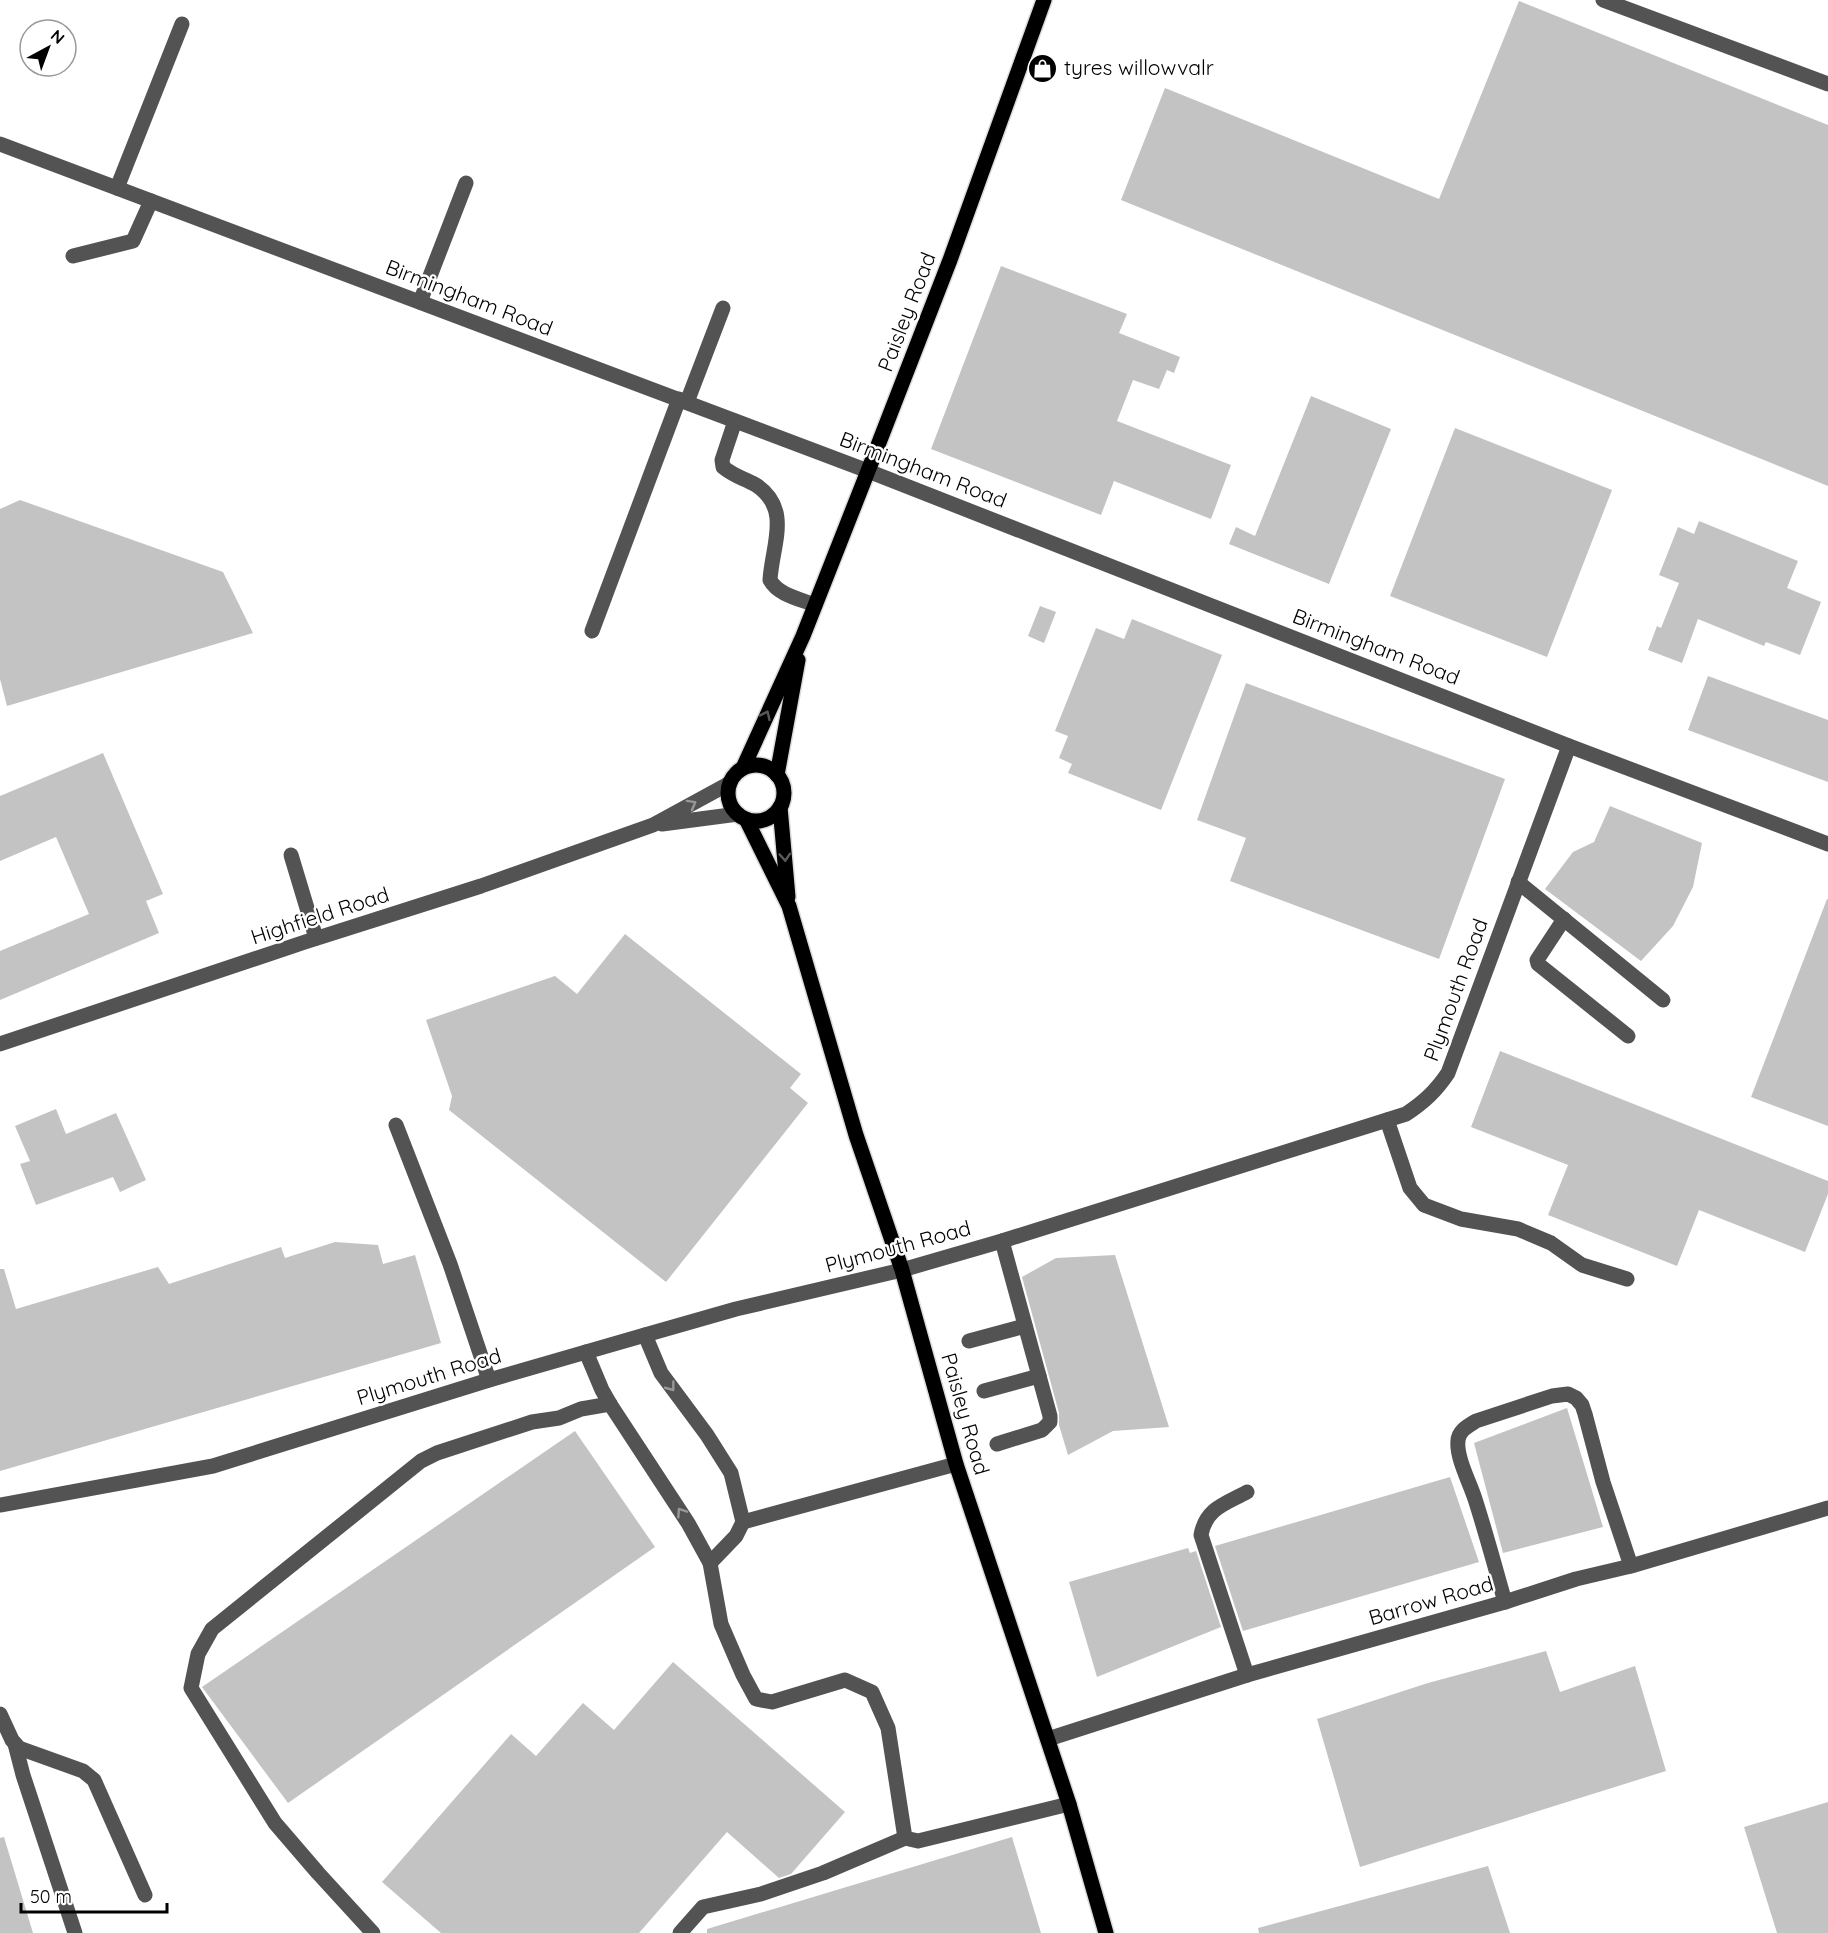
<svg xmlns="http://www.w3.org/2000/svg" width="1828" height="1933" font-family="Quicksand,sans-serif">
  <style>
    .building { fill: #c3c3c3 }
    .lines { fill: none; stroke-linecap: round; stroke-linejoin: round }
    .major-casing { stroke: #dbdbdb; stroke-width: 18 }
    .minor { stroke: #535353; stroke-width: 15 }
    .major { stroke: #000; stroke-width: 15 }
    .oneway { stroke: #595959 }
    .oneway2 { stroke: #989898 }
    .labels { text-anchor: middle; stroke-width: 5; stroke-linejoin: round; paint-order: stroke }
    .poi-label { font-size: 21px; fill: #000; stroke: #fff; text-anchor: start }
    .street-label { font-size: 21px; fill: #000; stroke: #fff }
  </style>
  <rect width="100%" height="100%" fill="#fff"/>
  <g class="building">
    <polygon points="1519,1 1828,125 1828,486 1121,200 1165,88 1439,199"/>
    <polygon points="1001,266 1127,314 1119,333 1180,357 1174,373 1167,370 1159,389 1133,380 1117,421 1231,465 1211,519 1114,481 1101,515 931,449"/>
    <polygon points="1311,396 1391,429 1329,584 1229,544 1236,527 1255,536"/>
    <polygon points="1455,428 1612,490 1547,657 1390,596"/>
    <polygon points="20,500 223,572 253,633 7,706 0,679 0,509"/>
    <polygon points="1699,521 1798,561 1787,588 1821,602 1800,655 1766,642 1764,646 1698,619 1682,663 1648,650 1657,626 1661,628 1679,583 1659,575 1678,527 1694,534"/>
    <polygon points="1040,606 1056,612 1044,643 1028,636"/>
    <polygon points="1132,619 1222,655 1161,810 1068,773 1072,764 1059,758 1068,736 1055,731 1096,628 1124,639"/>
    <polygon points="1708,676 1828,720 1828,782 1688,730"/>
    <polygon points="1246,683 1505,779 1439,959 1230,881 1246,838 1197,820"/>
    <polygon points="103,753 163,894 146,901 159,933 0,1000 0,951 89,914 56,837 0,861 0,796"/>
    <polygon points="1610,806 1702,843 1693,887 1673,926 1641,961 1545,889 1573,852 1594,842"/>
    <polygon points="1827,899 1828,899 1828,1126 1751,1097"/>
    <polygon points="625,934 801,1074 790,1088 808,1103 666,1282 449,1110 452,1096 426,1020 555,976 577,994"/>
    <polygon points="1500,1051 1828,1181 1828,1194 1805,1252 1699,1210 1677,1266 1548,1215 1568,1165 1471,1127"/>
    <polygon points="56,1109 66,1134 116,1113 146,1180 120,1192 113,1177 36,1205 20,1164 30,1161 15,1126"/>
    <polygon points="335,1242 378,1245 383,1264 415,1255 441,1343 0,1471 0,1269 4,1269 16,1309 158,1267 169,1284 281,1247 285,1258"/>
    <polygon points="1115,1255 1169,1427 1113,1431 1068,1455 1059,1425 1059,1413 1022,1277 1056,1258"/>
    <polygon points="1567,1408 1603,1527 1503,1553 1474,1443"/>
    <polygon points="575,1431 655,1547 288,1803 202,1687"/>
    <polygon points="1450,1477 1479,1562 1243,1631 1215,1546"/>
    <polygon points="1188,1548 1190,1553 1196,1551 1221,1627 1097,1677 1069,1582"/>
    <polygon points="1546,1651 1560,1692 1635,1666 1666,1771 1360,1867 1317,1719 1428,1683"/>
    <polygon points="673,1662 845,1812 791,1874 779,1878 727,1832 639,1933 441,1933 382,1882 511,1734 536,1756 583,1703 614,1730"/>
    <polygon points="1828,1802 1828,1933 1777,1933 1744,1827"/>
    <polygon points="4,1837 33,1933 0,1933 0,1838"/>
    <polygon points="1012,1837 1041,1933 707,1933 707,1929"/>
    <polygon points="1488,1866 1510,1933 1259,1933 1258,1928"/>
  </g>
  <g class="lines">
    <defs>
      <g id="major">
        <circle cx="756" cy="793" r="28"/>
        <polyline points="743,768 803,636 868,471 950,260 1044,0"/>
        <polyline points="777,775 798,660"/>
        <polyline points="780,807 788,897"/>
        <polyline points="746,819 789,906 856,1135 902,1270 956,1464 1069,1804 1106,1933"/>
      </g>
    </defs>
    <use href="#major" class="major-casing"/>
    <g class="minor">
      <polyline points="1603,0 1828,84"/>
      <polyline points="0,144 868,471 1569,746 1828,844"/>
      <polyline points="117,188 182,24"/>
      <polyline points="73,256 133,241 151,201"/>
      <polyline points="420,302 466,183"/>
      <polyline points="687,402 723,308"/>
      <path d="M735 421 722 460 723 467C735 477 744 478 756 485 792 509 772 545 770 580 778 595 800 599 815 605"/>
      <polyline points="592,631 679,399"/>
      <polyline points="662,824 738,814"/>
      <polyline points="291,855 316,938"/>
      <polyline points="1518,882 1663,1000"/>
      <polyline points="1564,919 1537,960 1538,964 1628,1036"/>
      <polyline points="0,1044 305,942 481,886 653,825 730,783"/>
      <polyline points="1387,1120 1410,1188 1424,1205 1461,1219 1518,1229 1551,1243 1582,1265 1627,1279"/>
      <polyline points="396,1125 450,1264 489,1380"/>
      <polyline points="645,1335 661,1373 707,1435 731,1473 743,1522 736,1536 710,1563"/>
      <polyline points="969,1341 1025,1326"/>
      <polyline points="586,1352 602,1390 610,1404 688,1523 710,1563 721,1624 743,1675 756,1699 772,1702 845,1680 872,1692 888,1728 905,1838 918,1841 1069,1804"/>
      <polyline points="984,1391 1039,1376"/>
      <polyline points="997,1444 1042,1430 1050,1422 1050,1416 1002,1241"/>
      <path d="M1247 1492C1225 1504 1206 1508 1201 1535L1247 1675"/>
      <path d="M0 1505 213 1466 489 1380 645 1335 736 1309 902 1270 1002 1241 1406 1114C1424 1102 1436 1091 1448 1073L1569 746"/>
      <polyline points="743,1522 956,1464"/>
      <path d="M1505 1602C1495 1567 1486 1533 1475 1499 1470 1483 1456 1457 1458 1441 1458 1431 1468 1426 1476 1421L1552 1396 1568 1394 1576 1398 1582 1405 1585 1414 1603 1482 1631 1566"/>
      <polyline points="0,1714 12,1740 19,1748 83,1771 94,1780 145,1895"/>
      <polyline points="1048,1739 1247,1675 1505,1602 1576,1579 1631,1566 1828,1508"/>
      <polyline points="15,1744 23,1775 75,1933"/>
      <polyline points="373,1933 318,1873 275,1823 191,1688 198,1654 212,1629 421,1461 437,1453 532,1422 559,1418 581,1409 610,1404"/>
      <polyline points="680,1933 703,1907 761,1894 823,1873 905,1838"/>
    </g>
    <use href="#major" class="major"/>
  </g>
  <defs><path id="oneway-chevron" d="M-2-3.5L2.5 0L-2 3.5" fill="none" stroke-width="1.6" stroke-linecap="round" stroke-linejoin="round" transform="scale(1.5)"/></defs>
  <g class="oneway">
    <use href="#oneway-chevron" transform="translate(766 715) rotate(-65)"/>
    <use href="#oneway-chevron" transform="translate(785 857) rotate(86)"/>
  </g>
  <g class="oneway2">
    <use href="#oneway-chevron" transform="translate(692 804) rotate(-29)"/>
    <use href="#oneway-chevron" transform="translate(671 1387) rotate(53)"/>
    <use href="#oneway-chevron" transform="translate(681 1512) rotate(-124)"/>
  </g>
  <defs>
    <symbol id="shop-disc" viewBox="-11 -11 22 22"><circle r="9.5" fill="#000" stroke="#fff"/><path d="M-5-2.5h2.3a2.7 3.5 0 0 1 5.4 0H5L5.5 6h-11ZM-1.5-2.5h3a1.5 2.3 0 0 0-3 0Z" fill="#fff"/></symbol>
  </defs>
  <g fill-rule="evenodd">
    <use href="#shop-disc" x="1026" y="52" width="33" height="33"/>
  </g>
  <g class="labels">
    <g class="poi-label">
      <text x="1064" y="75">tyres willowvalr</text>
    </g>
    <g class="street-label">
      <text transform="translate(469 298) rotate(21)" y="7">Birmingham Road</text>
      <text transform="translate(907 312) rotate(-69)" y="7">Paisley Road</text>
      <text transform="translate(923 470) rotate(21)" y="7">Birmingham Road</text>
      <text transform="translate(1376 647) rotate(21)" y="7">Birmingham Road</text>
      <text transform="translate(320 916) rotate(-18)" y="7">Highfield Road</text>
      <text transform="translate(1456 990) rotate(-70)" y="7">Plymouth Road</text>
      <text transform="translate(898 1247) rotate(-15)" y="7">Plymouth Road</text>
      <text transform="translate(429 1377) rotate(-17)" y="7">Plymouth Road</text>
      <text transform="translate(965 1414) rotate(74)" y="7">Paisley Road</text>
      <text transform="translate(1431 1601) rotate(-16)" y="7">Barrow Road</text>
    </g>
  </g>
  <g transform="translate(48 48) rotate(41)"><circle r="28" fill="#ffffff" stroke="#999999" stroke-width="1.5"/>
  <path d="M0-4.5L10 22L0 15L-10 22Z" fill="#000000"/>
  <text y="-9" font-size="16" font-weight="bold" text-anchor="middle" fill="#000000">N</text>
  </g>
  <path d="M21 1903v9h146v-9" fill="none" stroke="#000000" stroke-width="3"/>
  <text x="30" y="1903" font-size="18" fill="#000000" stroke="#ffffff" stroke-width="4.5" paint-order="stroke">50 m</text>
</svg>
